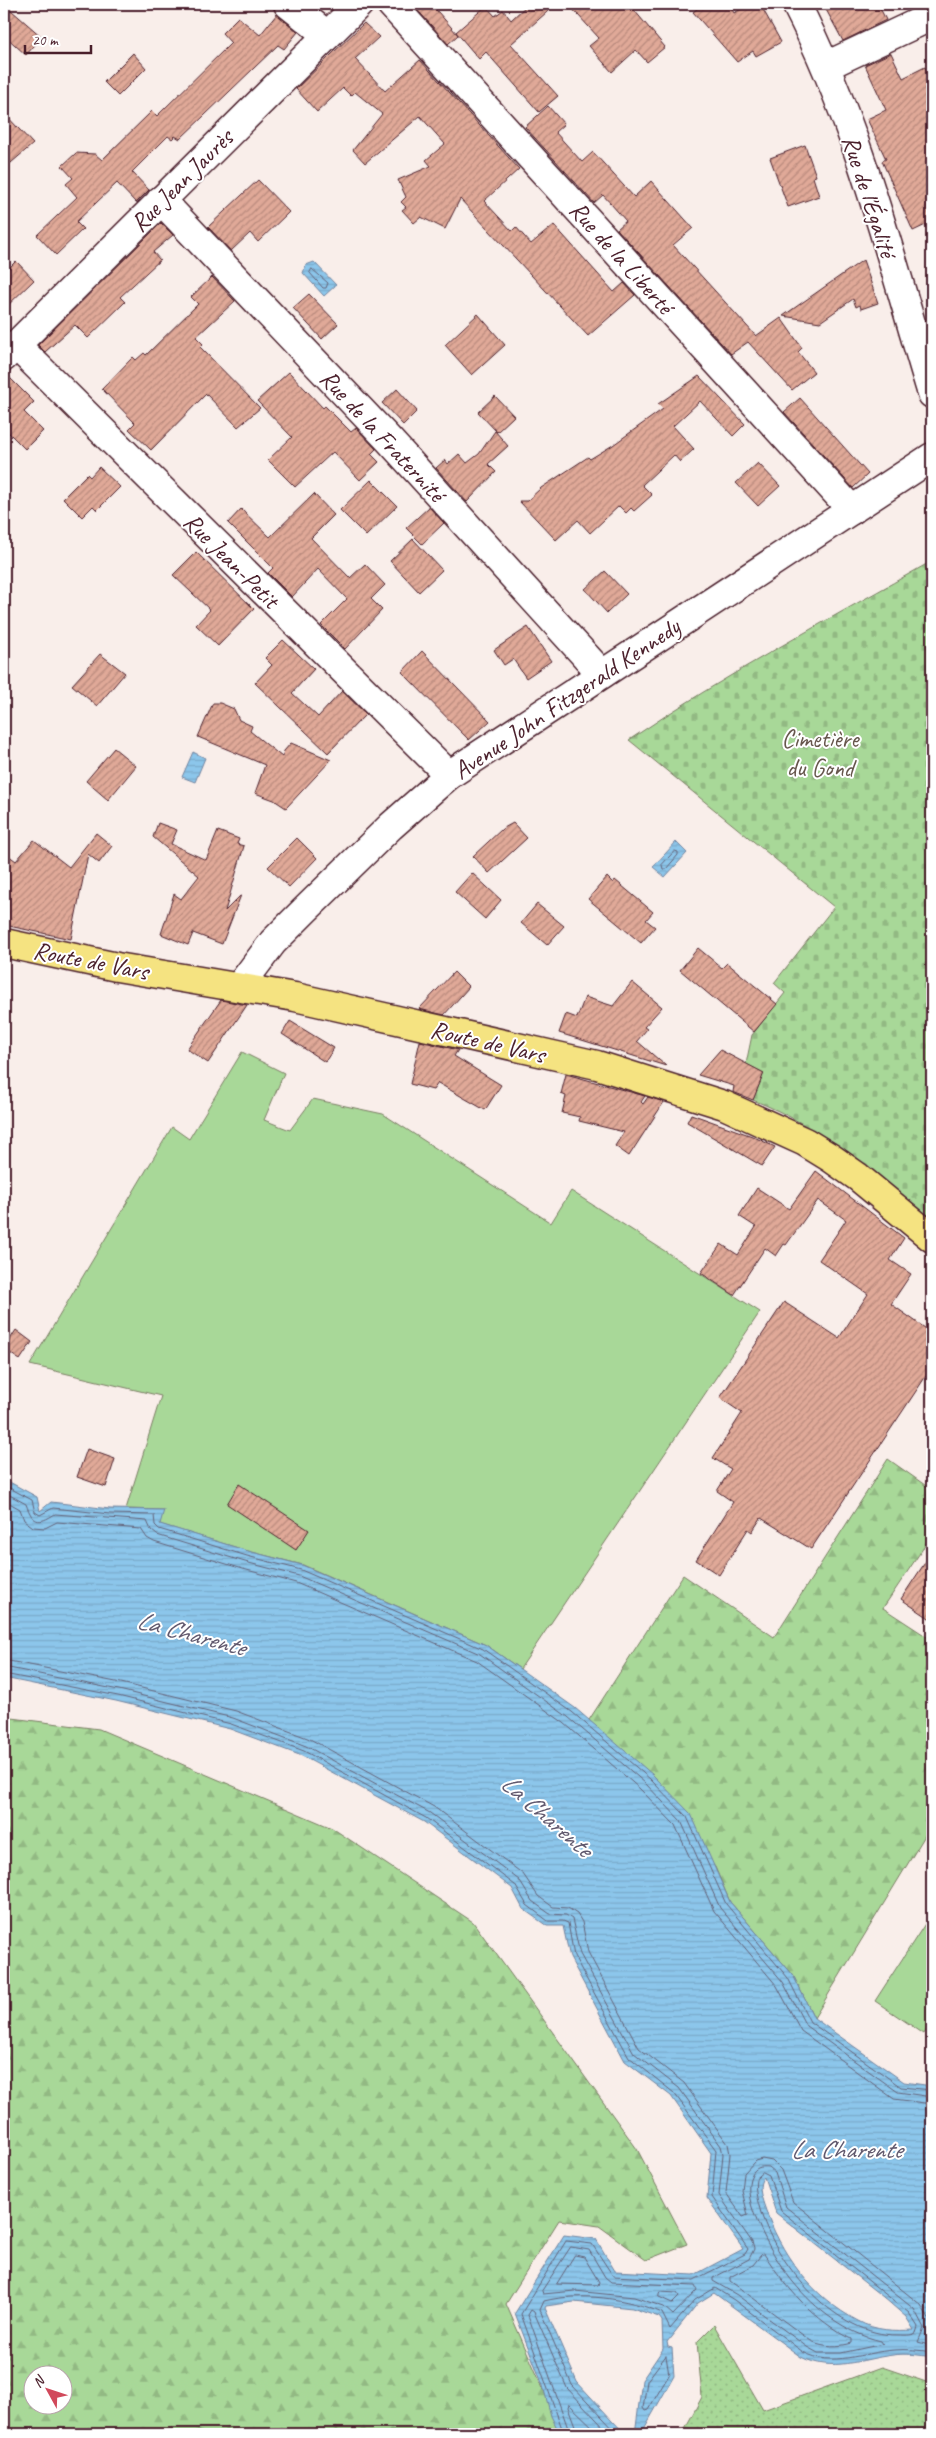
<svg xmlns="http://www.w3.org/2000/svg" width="936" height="2438" font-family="Caveat,sans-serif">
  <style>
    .grass { fill: url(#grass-dots); stroke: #797c62 }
    .forest { fill: url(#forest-firs); stroke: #797c62; fill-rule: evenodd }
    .cemetery { fill: url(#cemetery-stones); stroke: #797c62 }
    .green { fill: #a8d898; stroke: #797c62 }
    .water { fill: url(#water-rules); stroke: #72839e; fill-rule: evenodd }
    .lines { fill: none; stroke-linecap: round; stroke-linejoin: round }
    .shore { stroke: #646278; stroke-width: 1 }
    .building { fill: url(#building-hatch); stroke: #4a1f2b }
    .minor-casing { stroke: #4a1f2b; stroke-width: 31 }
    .major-casing { stroke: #4a1f2b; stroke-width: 31 }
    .minor { stroke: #fff; stroke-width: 28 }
    .major { stroke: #f5e381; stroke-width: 28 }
    .labels { text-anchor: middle; stroke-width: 4; stroke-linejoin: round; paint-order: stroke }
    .street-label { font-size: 25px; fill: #4a1f2b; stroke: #fff }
    .park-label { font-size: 25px; fill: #66564c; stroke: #fff }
    .water-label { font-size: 26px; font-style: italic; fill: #61596e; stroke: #fff }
  </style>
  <defs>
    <pattern id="grass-dots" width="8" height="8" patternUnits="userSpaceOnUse" patternTransform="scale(1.25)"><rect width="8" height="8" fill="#a8d898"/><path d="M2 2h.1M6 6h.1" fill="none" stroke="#92b983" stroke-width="1.8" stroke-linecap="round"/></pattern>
    <pattern id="forest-firs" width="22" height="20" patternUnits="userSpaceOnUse" patternTransform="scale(1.25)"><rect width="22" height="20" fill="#a8d898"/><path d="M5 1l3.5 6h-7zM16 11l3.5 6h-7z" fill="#92b983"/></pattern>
    <pattern id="cemetery-stones" width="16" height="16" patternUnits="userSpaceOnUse" patternTransform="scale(1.25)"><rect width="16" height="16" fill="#a8d898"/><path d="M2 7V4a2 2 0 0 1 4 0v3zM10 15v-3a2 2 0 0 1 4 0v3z" fill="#92b983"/></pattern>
    <pattern id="water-rules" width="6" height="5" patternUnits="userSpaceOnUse" patternTransform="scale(1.25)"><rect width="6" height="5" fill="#8cc6eb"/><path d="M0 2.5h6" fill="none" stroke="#7aaaca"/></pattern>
    <pattern id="building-hatch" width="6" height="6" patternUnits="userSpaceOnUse" patternTransform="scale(1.25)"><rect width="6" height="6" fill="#e0a998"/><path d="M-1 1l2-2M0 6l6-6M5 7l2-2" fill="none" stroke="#b8897c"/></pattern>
  </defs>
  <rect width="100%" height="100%" fill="#f9eeea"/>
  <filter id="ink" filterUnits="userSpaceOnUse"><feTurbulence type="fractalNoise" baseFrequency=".02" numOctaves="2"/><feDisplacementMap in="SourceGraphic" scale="10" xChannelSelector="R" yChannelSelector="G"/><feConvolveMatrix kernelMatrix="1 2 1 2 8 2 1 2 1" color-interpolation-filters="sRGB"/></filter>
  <g filter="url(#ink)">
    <polygon class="grass" points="714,2325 763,2410 882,2367 932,2384 932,2434 682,2434 702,2397 697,2342"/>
    <g class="forest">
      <polygon points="888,1459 932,1490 932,1535 883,1608 932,1640 932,1824 814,2018 793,1975 730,1902 715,1867 589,1720 683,1575 774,1637"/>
      <path d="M4 1717 99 1729 332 1828 473 1922 637 2149 687 2244 646 2260 599 2226 559 2220 506 2304 563 2434H4ZM32 2376H62V2406H32Z"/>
    </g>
    <path class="cemetery" d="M932 561V1219C875 1175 821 1126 753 1100L764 1073 746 1064 752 1035 785 993 774 983 834 907 629 740C726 674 830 619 932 561Z"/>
    <g class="green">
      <polygon points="242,1052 284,1073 264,1120 290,1130 313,1099 383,1114 551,1223 571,1191 760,1312 520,1669 486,1645 303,1565 248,1551 159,1524 163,1510 126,1509 161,1396 30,1365 172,1127 189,1139"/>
      <polygon points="932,1913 932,2021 924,2034 875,2001"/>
    </g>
    <g class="water">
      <polygon points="314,262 336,285 324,296 303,273 306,265"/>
      <polygon points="193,752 205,758 195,782 182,777"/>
      <polygon points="676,842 687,853 665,877 653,867"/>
      <path d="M4 1479 37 1497 40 1511 51 1502 110 1509 164 1510 160 1524 248 1551 302 1565 486 1645 575 1708 653 1775 691 1814 730 1902 793 1975 814 2018 904 2082 932 2086V2357C920 2355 906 2353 893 2355 860 2359 833 2373 801 2357L714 2293 698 2303 667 2342 668 2347 672 2348 674 2376 641 2434H635L642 2380 663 2349 662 2321 659 2317 632 2308 574 2302 546 2306 545 2308 577 2382 625 2434H560L551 2416 543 2386 515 2313 564 2235 596 2239 615 2271 694 2275 743 2249 707 2198 711 2153 671 2096 625 2061 570 1958 563 1926H547L523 1909 512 1888 424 1822 302 1756 230 1729 116 1701 4 1678ZM764 2177 776 2213 883 2297 906 2317 914 2330C894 2331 876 2331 858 2321 812 2297 780 2254 764 2205 761 2196 757 2184 764 2177Z"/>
    </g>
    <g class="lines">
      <g class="shore">
        <polygon points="312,269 328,283 326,288 323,288 310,273"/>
        <polygon points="675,851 678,852 678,855 666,869 663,869 662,865"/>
        <polyline points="4,1485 32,1500 35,1512 40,1515 53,1508 110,1514 154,1515 155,1525 159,1529 247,1556 301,1570 483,1649 572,1712 650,1779 687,1817 726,1904 788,1978 810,2022 901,2087 932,2090"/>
        <path d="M4 1492 26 1504C33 1523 38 1525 55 1514L147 1521 151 1530 157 1535 245 1562 299 1576 480 1654 568 1717 645 1783 681 1821 720 1908 783 1982 806 2026 898 2092 932 2097"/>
        <polyline points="4,1500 20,1509 24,1520 33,1527 45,1528 57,1522 141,1529 147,1538 154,1542 243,1569 296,1583 477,1661 564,1723 640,1789 675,1825 714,1911 777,1986 801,2031 894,2099 932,2104"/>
        <polyline points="4,1660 121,1683 236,1711 310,1739 434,1807 523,1874 538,1896 553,1907 568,1908 577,1914 582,1922 588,1952 639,2048 684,2083 728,2144 730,2154 726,2193 743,2217 748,2215 742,2191 744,2173 755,2161 762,2159 772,2161 781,2170 793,2202 921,2305 931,2323 932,2338"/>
        <path d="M4 1667 119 1690 233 1718 306 1746 430 1813 519 1880 532 1901 550 1914 566 1915 572 1919 580 1954 634 2053 679 2088 721 2146 723 2154 719 2195 752 2242 754 2249 749 2259 713 2278V2281L737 2295 807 2347 818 2353H841L883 2344 881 2341C846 2333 816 2310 793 2282 777 2263 737 2198 752 2174 755 2168 760 2166 768 2167L775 2173 786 2207 914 2309 924 2328 918 2342 932 2346"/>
        <polyline points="4,1674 118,1696 231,1724 304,1751 426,1818 515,1885 527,1905 548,1921 563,1921 568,1923 574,1956 629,2057 674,2093 716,2150 712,2197 748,2249 745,2254 694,2280 613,2276 592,2244 566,2241 521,2314 564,2434"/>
        <path d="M763 2173 769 2176 781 2211 909 2313 918 2327 916 2333C911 2336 904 2335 898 2335 836 2336 779 2267 761 2213 758 2202 754 2191 756 2179Z"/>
        <polygon points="571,2247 589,2250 605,2277 611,2282 695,2286 697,2290 673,2315 664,2307 634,2297 575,2291 543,2294 542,2291"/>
        <path d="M764 2254C787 2288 814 2321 852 2339V2343C839 2347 824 2347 811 2341L730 2281V2277L753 2265 761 2255Z"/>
        <polygon points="575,2255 584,2257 599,2282 598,2285 557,2284"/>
        <polygon points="660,2292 677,2293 679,2296 672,2303 659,2297"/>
        <polygon points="666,2356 669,2375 648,2410 645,2411 643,2408 647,2381"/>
        <polyline points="570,2434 528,2315 531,2310 534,2312 567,2388 610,2434"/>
        <polyline points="578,2434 568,2407 569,2404 600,2434"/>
        <path d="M618 2434 572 2385 540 2310 544 2301C580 2292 628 2298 662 2313L670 2329 695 2300 715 2288 734 2300 803 2352C833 2368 863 2352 894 2350 907 2349 920 2350 932 2352"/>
      </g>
    </g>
    <g class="building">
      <polygon points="4,4 42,37 26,55 4,35"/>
      <polygon points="412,4 431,4 458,35 448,44"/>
      <polygon points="528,4 556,4 511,44 558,96 539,112 486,52 479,59 456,32 486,6 495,16 503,10 511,20"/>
      <polygon points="568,4 629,4 665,47 647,62 636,50 612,72 589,46 599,38"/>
      <polygon points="703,4 729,4 734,13 750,4 760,4 781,42 756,56 753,51 737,62 693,12"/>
      <polygon points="823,4 878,4 886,20 843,41"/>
      <polygon points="277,14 298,32 284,49 278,45 180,139 175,136 172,139 168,136 132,172 149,190 136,203 117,183 76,222 83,229 56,255 37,235 77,197 66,184 73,178 62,166 76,153 95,154 102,160 152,111 157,116 231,43 222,33 238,17 260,35"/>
      <polygon points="364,23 379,37 355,59 385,91 420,60 519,169 484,201 512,231 516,227 531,244 554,225 614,292 624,283 635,295 588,336 460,199 445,229 421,217 414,223 402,210 406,207 401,202 406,197 398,180 431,166 426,160 445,144 420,116 365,163 353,150 382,114 355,92 351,96 343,88 317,112 296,89"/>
      <polygon points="133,53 146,68 118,96 104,82"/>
      <polygon points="891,53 903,78 925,67 932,81 932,222 913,231 882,161 886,159 867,119 886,110 865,65"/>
      <polygon points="548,106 564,124 555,132 582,162 593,152 634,197 651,181 693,228 673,245 756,336 781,318 802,348 798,352 814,372 792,390 748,342 731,354 617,229 626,221 603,195 594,203 525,127"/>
      <polygon points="4,113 33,144 4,169"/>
      <polygon points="805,145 816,176 813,177 819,196 788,207 770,158"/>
      <polygon points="258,180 289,212 258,242 250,233 231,251 208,227"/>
      <polygon points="161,223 173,235 153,252 160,260 120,297 125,302 88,338 75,325 45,352 38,345"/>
      <polygon points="863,260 878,303 861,309 860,305 856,307 853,299 820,322 783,316"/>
      <polygon points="16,261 34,280 4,309 4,273"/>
      <polygon points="212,277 235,301 196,337 203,344 200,347 260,408 238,427 206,394 151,450 129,429 135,423 102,389 133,357 136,360 144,353 146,355 198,304 191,297"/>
      <polygon points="309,294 338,324 322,339 293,308"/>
      <polygon points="478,314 505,345 472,375 445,345"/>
      <polygon points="4,372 34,402 24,412 43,431 25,449 4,428"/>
      <polygon points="289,372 323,408 325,406 351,432 356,428 376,449 371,454 379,462 360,480 333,452 295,487 268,460 292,437 257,401"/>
      <polygon points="699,376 745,424 733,436 700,401 673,426 694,449 680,462 674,455 642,485 652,495 634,511 631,508 626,513 619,506 590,533 578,520 556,540 519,501 527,501 541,488 588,457 590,459 613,445 663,409 658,404"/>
      <polygon points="397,389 417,411 403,425 382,403"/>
      <polygon points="495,396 514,416 497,432 478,412"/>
      <polygon points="800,398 868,474 853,488 784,412"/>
      <polygon points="495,431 508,446 488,464 496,472 467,502 436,468 445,460 448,464 459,454 467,463 479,454"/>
      <polygon points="758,463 780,486 758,506 736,483"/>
      <polygon points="99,467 120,487 97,510 93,506 82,517 63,498 87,474 90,477"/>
      <polygon points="371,480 397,506 366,536 340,510"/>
      <polygon points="314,494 334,515 311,538 350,578 365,564 385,585 371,599 382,610 345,649 321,625 347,599 318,569 292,597 268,573 273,568 228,523 241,509 270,537"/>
      <polygon points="429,507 444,523 422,544 406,528"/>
      <polygon points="413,539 442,570 419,592 390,561"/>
      <polygon points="196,552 254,609 218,646 196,625 210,610 173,575"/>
      <polygon points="605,571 627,594 607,613 585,589"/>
      <polygon points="528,627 551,661 526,678 513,659 504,665 494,650"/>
      <polygon points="283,640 314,669 292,693 318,717 342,691 366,714 328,753 255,683 272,665 265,658"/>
      <polygon points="422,651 490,721 469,740 402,672"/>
      <polygon points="100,654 125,673 97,706 72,685"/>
      <polygon points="213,703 220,703 234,709 239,720 252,726 250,731 282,757 284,751 291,743 331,760 286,808 274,800 255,793 265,765 198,737"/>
      <polygon points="114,748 136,766 108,800 86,781"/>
      <polygon points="158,823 177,830 171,844 206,860 218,831 239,839 237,844 244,846 225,911 241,895 222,944 193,933 188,945 161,934 174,894 181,899 199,876 153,837"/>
      <polygon points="513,823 527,838 489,873 473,856 502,829"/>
      <polygon points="96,833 112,846 99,863 88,854 71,939 4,925 4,852 16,861 34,840 69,867"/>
      <polygon points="297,838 317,858 289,887 268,867"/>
      <polygon points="472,873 501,900 485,919 455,892"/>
      <polygon points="607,877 613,883 615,880 653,912 646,920 655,927 641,943 588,899"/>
      <polygon points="537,904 564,926 547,945 521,923"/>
      <polygon points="698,948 722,968 727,963 777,1004 754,1032 680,970"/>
      <polygon points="454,972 469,987 444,1015 419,1009"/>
      <polygon points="632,982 662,1007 644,1027 647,1029 637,1041 666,1066 559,1033 566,1014 577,1018 585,997 613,1006"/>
      <polygon points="221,1000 247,1005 208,1063 187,1049"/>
      <polygon points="290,1021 334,1048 325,1062 282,1034"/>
      <polygon points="420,1041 458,1050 454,1056 501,1085 485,1110 438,1083 433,1090 410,1084"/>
      <polygon points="720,1050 764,1073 753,1100 733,1092 734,1086 698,1075"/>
      <polygon points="566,1074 645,1096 641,1102 643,1104 648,1097 664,1102 629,1156 615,1146 624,1132 579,1121 580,1117 562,1113 566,1096 561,1094"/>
      <polygon points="691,1114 752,1136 775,1147 762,1166 687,1122"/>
      <polygon points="816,1171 904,1238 890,1260 911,1274 891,1304 932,1333 932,1367 811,1549 761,1518 752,1532 748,1529 719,1575 696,1560 733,1502 717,1491 731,1469 713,1458 742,1413 720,1398 784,1302 839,1338 868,1294 819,1260 846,1220 818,1200 786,1245 784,1244 776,1256 765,1248 734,1295 701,1273 721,1244 738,1255 756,1227 739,1216 757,1188 789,1209"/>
      <polygon points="16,1330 32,1342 20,1360 4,1349"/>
      <polygon points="87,1449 115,1459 106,1487 77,1477"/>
      <polygon points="239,1484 309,1530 296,1550 227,1504"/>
      <polygon points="932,1552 932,1620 901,1599"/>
    </g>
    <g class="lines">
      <defs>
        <g id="minor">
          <polyline points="288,4 327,35"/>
          <polyline points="391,4 852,510"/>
          <path d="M796 4C859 126 892 263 932 394"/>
          <polyline points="826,66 932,16"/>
          <polyline points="161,200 390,441 602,674"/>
          <polyline points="16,345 449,775"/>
          <polyline points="4,357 359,4"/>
          <polyline points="239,987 273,942 304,911 391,826 449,775 932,457"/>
        </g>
        <polyline id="major" points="4,943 117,967 295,997 597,1065 724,1105 805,1142 831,1158 858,1177 932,1238"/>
      </defs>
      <use href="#minor" class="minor-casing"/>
      <use href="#major" class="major-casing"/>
      <use href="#minor" class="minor"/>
      <use href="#major" class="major"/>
    </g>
  </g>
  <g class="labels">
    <g class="street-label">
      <text transform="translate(181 180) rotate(-45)" y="9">Rue Jean Jaurès</text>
      <text transform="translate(870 196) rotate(72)" y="9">Rue de l'Égalité</text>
      <text transform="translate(622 257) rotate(48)" y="9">Rue de la Liberté</text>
      <text transform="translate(383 435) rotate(47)" y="9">Rue de la Fraternité</text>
      <text transform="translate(232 560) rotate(45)" y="9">Rue Jean-Petit</text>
      <text transform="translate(566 698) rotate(-34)" y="9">Avenue John Fitzgerald Kennedy</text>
      <text transform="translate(91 960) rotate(11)" y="9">Route de Vars</text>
      <text transform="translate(488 1041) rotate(13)" y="9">Route de Vars</text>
    </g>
    <g class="park-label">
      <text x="820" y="747">Cimetière<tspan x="820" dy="29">du Gond</tspan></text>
    </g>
    <g class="water-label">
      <text transform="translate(191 1633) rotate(15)" y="9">La Charente</text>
      <text transform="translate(547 1815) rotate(41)" y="9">La Charente</text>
      <text x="846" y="2158">La Charente</text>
    </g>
  </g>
  <rect width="936" height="2438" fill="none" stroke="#fff" stroke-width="20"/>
  <rect x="10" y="10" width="916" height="2418" fill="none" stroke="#4a1f2b" stroke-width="2" filter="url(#ink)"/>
  <g transform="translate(48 2390) rotate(310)"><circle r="24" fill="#ffffff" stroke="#b7a5aa"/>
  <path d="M0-4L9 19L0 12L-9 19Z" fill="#d1495b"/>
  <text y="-8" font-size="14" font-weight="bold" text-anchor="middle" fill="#4a1f2b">N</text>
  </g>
  <path d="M25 45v8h66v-8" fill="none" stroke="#4a1f2b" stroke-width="2.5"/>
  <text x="32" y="45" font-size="15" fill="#4a1f2b" stroke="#ffffff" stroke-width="4" paint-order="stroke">20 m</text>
</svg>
